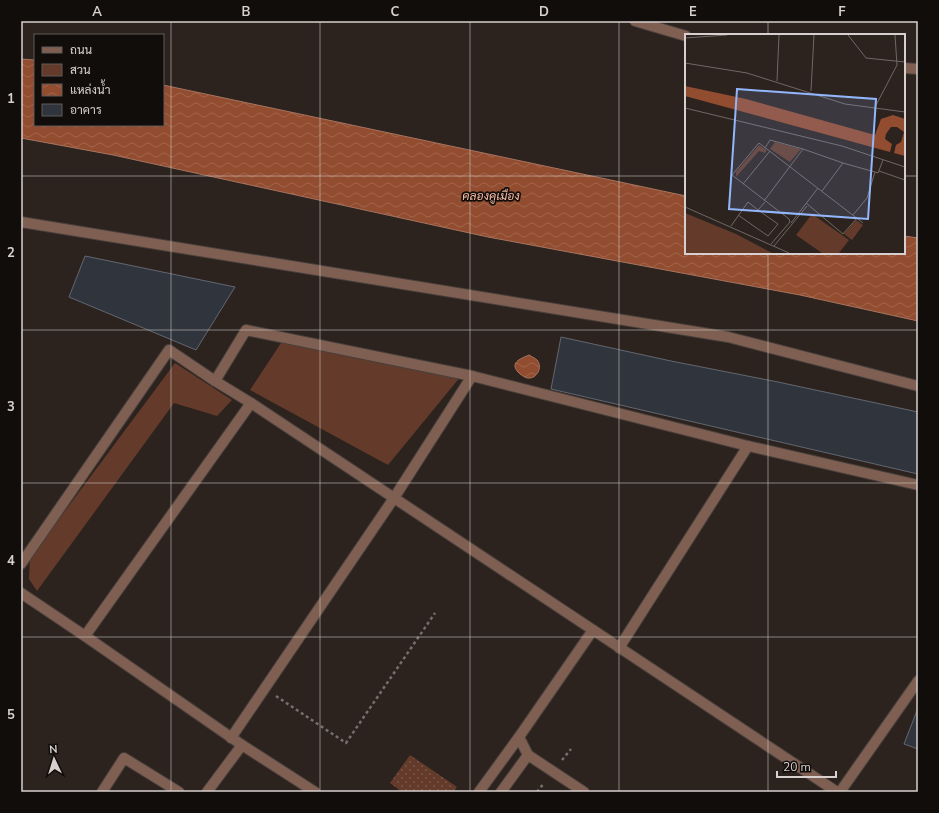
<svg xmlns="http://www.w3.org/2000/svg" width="939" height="813" font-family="'Nunito Sans',Sarabun,sans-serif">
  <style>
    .green { fill: #643b2b }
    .garden { fill: url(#garden-dots) }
    .water { fill: url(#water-waves); stroke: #a7745f }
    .building { fill: #30343c; stroke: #626771 }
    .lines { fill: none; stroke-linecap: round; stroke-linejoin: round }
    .minor-casing { stroke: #473f3b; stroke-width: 12 }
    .path { stroke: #776f6b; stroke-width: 2.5; stroke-dasharray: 3 3; stroke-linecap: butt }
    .minor { stroke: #7f5f52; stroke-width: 10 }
    .grid { fill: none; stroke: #d7d0ce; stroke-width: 1; stroke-opacity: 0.55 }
    .labels { text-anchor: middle; stroke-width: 3.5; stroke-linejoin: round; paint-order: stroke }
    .water-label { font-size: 12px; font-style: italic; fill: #febfa7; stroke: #110d0b }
    .inset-road { fill: none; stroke: #706865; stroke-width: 1 }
    .view { fill: #93b7fd; fill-opacity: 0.15; stroke: #93b7fd; stroke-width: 2 }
    .inset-edge { fill: none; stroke: #d7d0ce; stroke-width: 2 }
    .neatline { fill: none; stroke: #d7d0ce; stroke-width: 1.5 }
    .grid-label { font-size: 13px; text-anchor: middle; font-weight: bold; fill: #d7d0ce }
  </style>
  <defs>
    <pattern id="garden-dots" width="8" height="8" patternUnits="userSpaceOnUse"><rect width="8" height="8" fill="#643b2b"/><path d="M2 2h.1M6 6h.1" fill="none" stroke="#795649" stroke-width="1.8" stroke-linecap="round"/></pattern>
    <pattern id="water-waves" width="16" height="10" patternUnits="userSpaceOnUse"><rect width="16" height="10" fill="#924c2f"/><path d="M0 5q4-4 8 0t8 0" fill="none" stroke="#a1654c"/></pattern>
  </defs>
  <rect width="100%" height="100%" fill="#2c231f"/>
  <g class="green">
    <polygon points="283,340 461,376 388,465 250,390"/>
    <polygon points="175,363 232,400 217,416 174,403 37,591 29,579 30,558"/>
  </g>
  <polygon class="garden" points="410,755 457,787 453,792 402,792 390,783"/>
  <g class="water">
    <polygon points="21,59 35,60 35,125 163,125 163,85 686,196 686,253 904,253 904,236 918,238 918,321 800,295 488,237 113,155 21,138"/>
    <path d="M529 355C532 357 535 358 537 360 543 367 537 379 528 378 525 378 522 375 520 374 508 363 520 359 529 355Z"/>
  </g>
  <g class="building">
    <polygon points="85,256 235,287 196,350 69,297"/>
    <polygon points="561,337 671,361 778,382 918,412 918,474 551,389"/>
    <polygon points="918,708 918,749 904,744"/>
  </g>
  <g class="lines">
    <defs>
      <g id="minor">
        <polyline points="635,21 686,36"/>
        <polyline points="904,68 918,69"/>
        <polyline points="21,222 728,337 918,386"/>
        <polyline points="215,381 246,330 472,376"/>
        <polyline points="21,564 169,350 215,381 251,403 837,792"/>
        <polyline points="21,593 85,636 242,745 315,792"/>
        <polyline points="85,636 251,403"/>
        <polyline points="619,648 748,446 918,485"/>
        <polyline points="519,737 528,755 584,792"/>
        <polyline points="231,738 394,498 472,376 748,446"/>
        <polyline points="102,792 124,758 179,792"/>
        <polyline points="207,792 242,745"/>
        <polyline points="479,792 519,737 593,630"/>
        <polyline points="501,792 528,755"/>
        <polyline points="840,792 918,681"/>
      </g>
    </defs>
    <use href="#minor" class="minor-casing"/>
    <g class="path">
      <polyline points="276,696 346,743 435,613"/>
      <polyline points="562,760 571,749"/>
      <polyline points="537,792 544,783"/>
    </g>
    <use href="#minor" class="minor"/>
  </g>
  <path class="grid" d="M171 21V792M320 21V792M470 21V792M619 21V792M768 21V35M21 176H686M904 176H918M768 253V792M21 330H918M21 483H918M21 637H918"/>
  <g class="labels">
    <g class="water-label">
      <text x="491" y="200">คลองคูเมือง</text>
    </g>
  </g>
  <g transform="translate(685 34)">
    <rect width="220" height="220" fill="#2c231f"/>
    <path d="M90 108 116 115 105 128 85 115ZM74 111 82 116 80 119 74 117 51 143V138ZM0 179 51 200 87 219H0ZM127 180 164 206 154 219H137L111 201ZM171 186 178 191 167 206 159 200Z" fill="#643b2b"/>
    <path d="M0 52 61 65 190 101 196 85 208 81 220 85V122L209 119 211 111 216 108 219 98 212 93H206L201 100 200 105 207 110 205 118 0 62Z" fill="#924c2f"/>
    <path class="inset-road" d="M163 1 181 24 220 28M0 4 42 1M0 29 62 39 160 70 220 78M92 47 94 1M126 57 129 1M0 74 157 112 220 133M189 75 212 31 210 1M80 114 85 106 118 115M194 137 220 146M58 150 85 117M137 157 158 129 190 138M79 167 118 115 158 129M121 169 158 200 172 184M0 173 104 219M53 181 83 202 93 190 73 176M168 181 182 164 190 138 193 139 198 126M106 189 133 154M46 192 63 168 73 176 80 168M86 210 105 188 104 185 47 141 74 109 178 189M89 212 122 172"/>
    <path class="view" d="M52 55 191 65 183 185 44 175Z"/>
    <rect width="220" height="220" class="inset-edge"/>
  </g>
  <rect width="939" height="813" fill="none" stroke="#110d0b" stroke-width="44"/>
  <rect x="34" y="34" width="130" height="92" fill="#110d0b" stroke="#605b59"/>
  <rect x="42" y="47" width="20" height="6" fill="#7f5f52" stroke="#605b59"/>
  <text x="70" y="54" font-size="12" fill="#d7d0ce">ถนน</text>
  <rect x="42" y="64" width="20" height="12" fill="#643b2b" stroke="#605b59"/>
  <text x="70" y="74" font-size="12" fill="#d7d0ce">สวน</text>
  <rect x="42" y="84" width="20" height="12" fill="url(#water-waves)" stroke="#605b59"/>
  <text x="70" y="94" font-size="12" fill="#d7d0ce">แหล่งน้ำ</text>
  <rect x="42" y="104" width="20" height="12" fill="#30343c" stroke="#605b59"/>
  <text x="70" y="114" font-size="12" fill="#d7d0ce">อาคาร</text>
  <g transform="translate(54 759) rotate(356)" stroke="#110d0b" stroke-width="3" paint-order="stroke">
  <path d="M0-3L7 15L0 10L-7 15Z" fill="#d7d0ce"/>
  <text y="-6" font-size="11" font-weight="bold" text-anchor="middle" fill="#d7d0ce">N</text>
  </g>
  <path d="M777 771v6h59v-6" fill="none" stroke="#d7d0ce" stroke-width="2"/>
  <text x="783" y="771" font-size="12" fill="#d7d0ce" stroke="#110d0b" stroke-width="3" paint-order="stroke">20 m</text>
  <rect x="22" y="22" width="895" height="769" class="neatline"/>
  <g class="grid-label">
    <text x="97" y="16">A</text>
    <text x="246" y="16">B</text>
    <text x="395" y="16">C</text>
    <text x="544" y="16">D</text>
    <text x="693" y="16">E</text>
    <text x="842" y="16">F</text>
    <text x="11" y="103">1</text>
    <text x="11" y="257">2</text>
    <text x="11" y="411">3</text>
    <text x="11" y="565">4</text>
    <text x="11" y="719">5</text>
  </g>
</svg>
